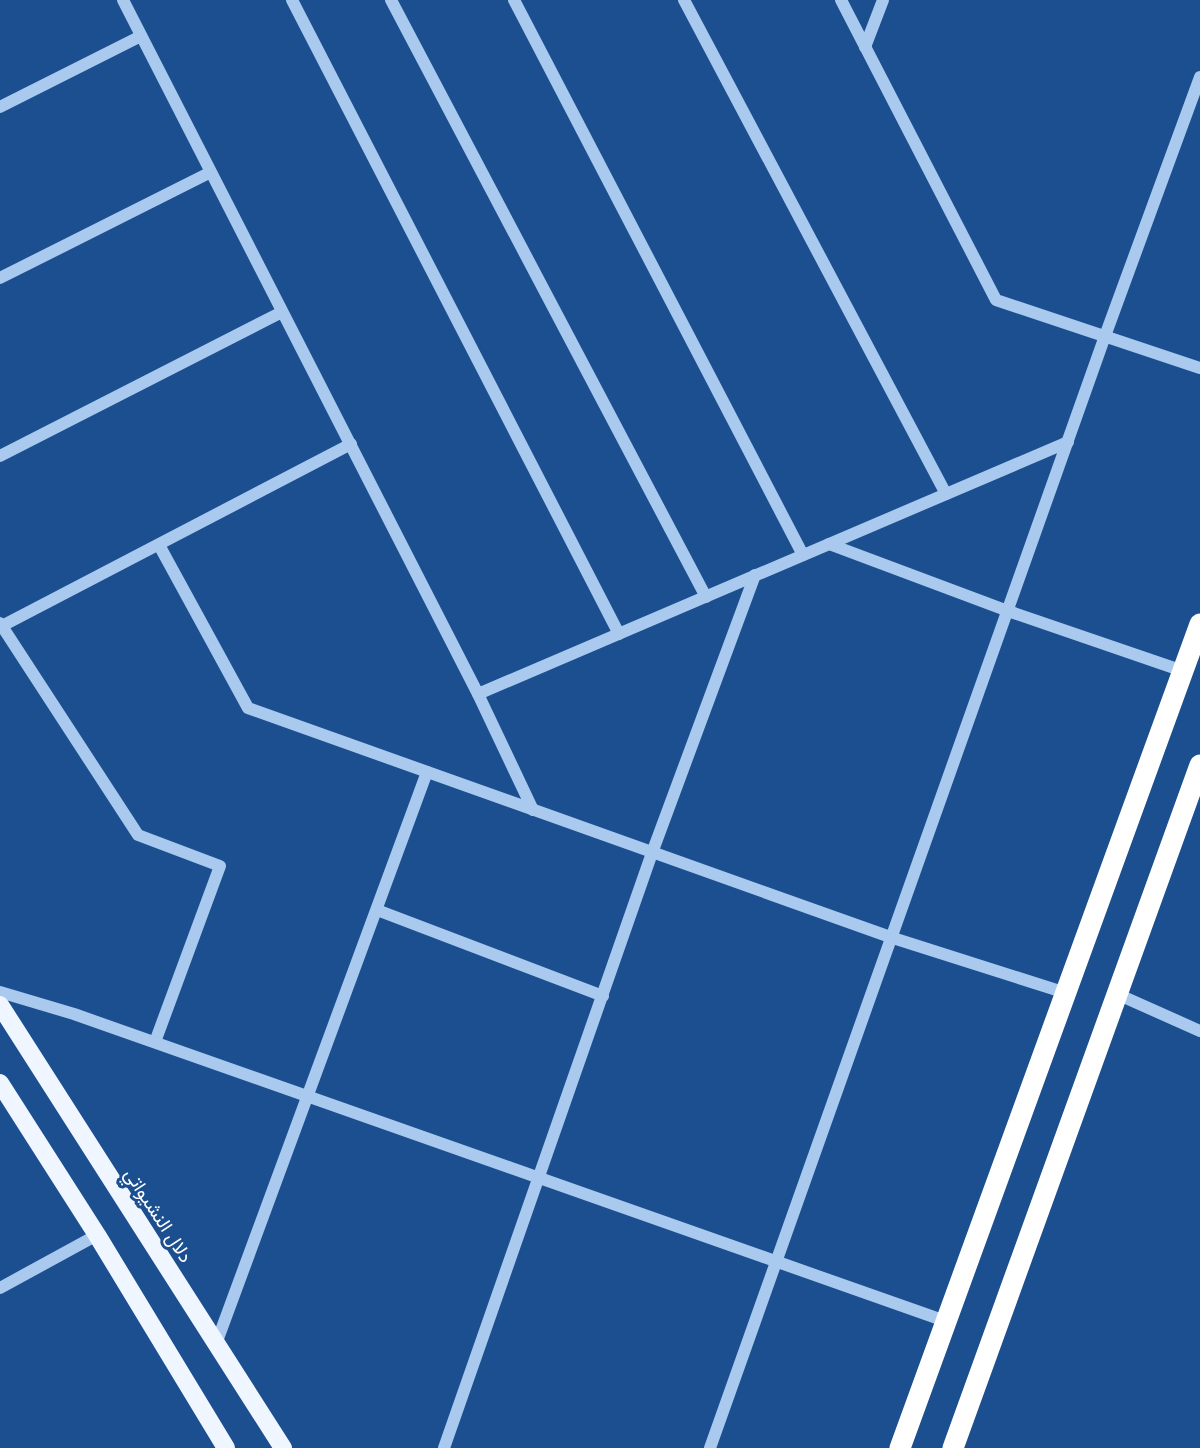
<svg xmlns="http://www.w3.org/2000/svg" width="1200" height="1448" font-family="Figtree,Vazirmatn,sans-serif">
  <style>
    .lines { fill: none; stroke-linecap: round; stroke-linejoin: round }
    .minor { stroke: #a9c9ee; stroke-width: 12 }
    .major { stroke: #f0f6ff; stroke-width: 18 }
    .highway { stroke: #fff; stroke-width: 21 }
    .labels { text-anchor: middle; stroke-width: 6; stroke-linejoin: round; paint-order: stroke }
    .street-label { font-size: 19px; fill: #fff; stroke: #1b4f8f }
  </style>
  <rect width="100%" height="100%" fill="#1b4f8f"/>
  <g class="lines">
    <g class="minor">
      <polyline points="123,0 478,694 533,810"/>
      <polyline points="292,0 619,634"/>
      <polyline points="391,0 706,597"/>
      <polyline points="514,0 803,555"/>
      <polyline points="684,0 946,494"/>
      <polyline points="841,0 996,300 1200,368"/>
      <polyline points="865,47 883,0"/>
      <polyline points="0,107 141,36"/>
      <polyline points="0,278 209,173"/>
      <polyline points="0,456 282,312"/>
      <polyline points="829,544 1008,611 1183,671"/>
      <polyline points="159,545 248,708 893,938 1066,993"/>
      <polyline points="0,623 138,835 220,866 155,1042"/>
      <polyline points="0,627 351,444"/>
      <polyline points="478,694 1068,442"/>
      <polyline points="377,910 603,996"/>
      <polyline points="0,992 74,1014 948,1322"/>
      <polyline points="1117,994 1200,1031"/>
      <polyline points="0,1288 97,1235"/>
      <polyline points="216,1344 427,772"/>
      <polyline points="444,1448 652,853 755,575"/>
      <polyline points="710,1448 1105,336 1200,77"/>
    </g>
    <g class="major">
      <polyline points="0,1005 283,1448"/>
      <polyline points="0,1083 97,1235 226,1448"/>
    </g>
    <g class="highway">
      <polyline points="900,1448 1200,624"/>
      <polyline points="953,1448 1200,765"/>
    </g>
  </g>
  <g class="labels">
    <g class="street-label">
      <text transform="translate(159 1215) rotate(57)" y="7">دلال النشيواتي</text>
    </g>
  </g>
</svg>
